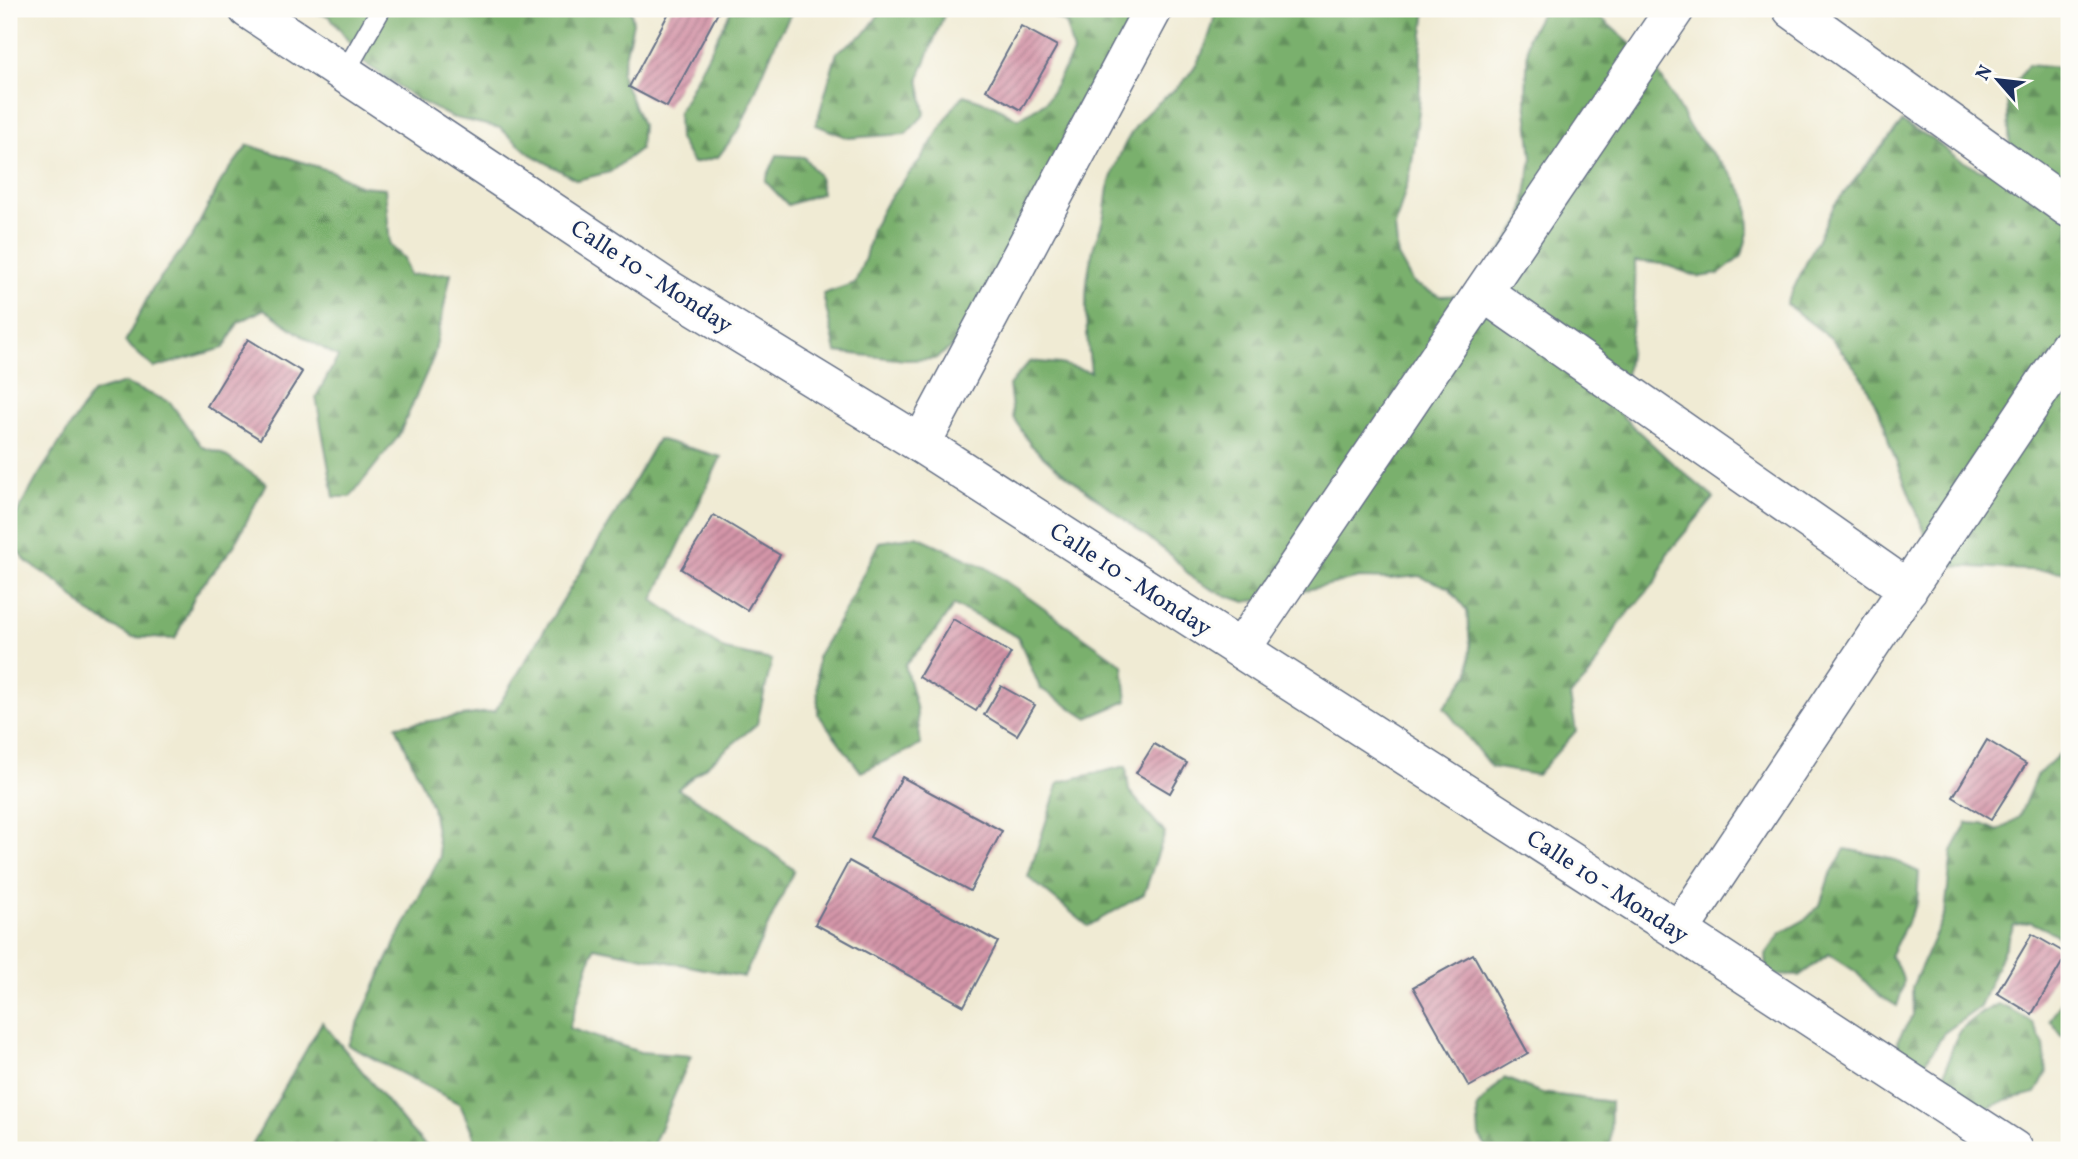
<svg xmlns="http://www.w3.org/2000/svg" width="2078" height="1159" font-family="Vollkorn,serif">
  <style>
    .forest { fill: url(#forest-firs); stroke: #4a7066; stroke-width: 2 }
    .building { fill: url(#building-hatch) }
    .lines { fill: none; stroke-linecap: round; stroke-linejoin: round }
    .service-casing { stroke: #667187; stroke-width: 22 }
    .minor-casing { stroke: #667187; stroke-width: 41 }
    .tertiary-casing { stroke: #667187; stroke-width: 41 }
    .service { stroke: #fff; stroke-width: 19 }
    .minor { stroke: #fff; stroke-width: 38 }
    .tertiary { stroke: #fff; stroke-width: 38 }
    .labels { text-anchor: middle; stroke-width: 6; stroke-linejoin: round; paint-order: stroke }
    .street-label { font-size: 24px; fill: #1b2f5e; stroke: #fdfcf7 }
  </style>
  <defs>
    <pattern id="forest-firs" width="22" height="20" patternUnits="userSpaceOnUse" patternTransform="scale(1.75)"><rect width="22" height="20" fill="#7ab06d"/><path d="M5 1l3.5 6h-7zM16 11l3.5 6h-7z" fill="#63905d"/></pattern>
    <pattern id="building-hatch" width="6" height="6" patternUnits="userSpaceOnUse" patternTransform="scale(1.75)"><rect width="6" height="6" fill="#d495a8"/><path d="M-1 1l2-2M0 6l6-6M5 7l2-2" fill="none" stroke="#ab7a8c"/></pattern>
  </defs>
  <rect width="100%" height="100%" fill="#fdfcf7"/>
  <filter id="ink" filterUnits="userSpaceOnUse"><feTurbulence type="fractalNoise" baseFrequency=".0143" numOctaves="2"/><feDisplacementMap in="SourceGraphic" scale="14" xChannelSelector="R" yChannelSelector="G"/><feConvolveMatrix kernelMatrix="1 2 1 2 8 2 1 2 1" color-interpolation-filters="sRGB"/></filter>
  <filter id="wash" filterUnits="userSpaceOnUse"><feTurbulence type="fractalNoise" baseFrequency=".00686" numOctaves="4" result="noise"/><feDisplacementMap in="SourceGraphic" scale="28" xChannelSelector="R" yChannelSelector="G"/><feGaussianBlur stdDeviation="1.57" result="paint"/><feColorMatrix in="noise" values="0 0 0 0 0 0 0 0 0 0 0 0 0 0 0 0 0 1.4 0 .05"/><feComposite in="paint" operator="in"/></filter>
  <g filter="url(#wash)">
    <rect width="100%" height="100%" fill="#f0ebd4"/>
    <!-- forest -->
    <path class="forest" d="M301,9H631L633,23L621,74L642,125L640,149L610,172L577,180L530,154L500,128L451,117L418,100L366,64L329,16Z
      M732,9H794L778,37L740,128L718,157L693,163L679,139L678,113Z
      M883,9L946,10L919,78L925,114L906,134L848,138L816,125L837,52L866,32Z
      M1039,9H1141L959,342L935,359L905,360L836,352L823,294L855,283L865,258L872,229L886,203L923,156L953,108L964,95L993,105L1018,119L1046,102L1073,53L1066,23Z
      M1216,9H1426L1421,51L1419,111L1411,170L1395,227L1398,256L1413,283L1439,296L1471,295L1522,219L1532,158L1526,99L1528,37L1543,9H1591L1643,55L1661,77L1691,130L1731,174L1747,198L1749,229L1742,256L1719,274L1699,277L1663,264L1635,261C1637,313 1627,363 1621,415L1670,461L1714,498L1667,554L1657,581L1619,623L1590,675L1570,696L1576,731L1537,775L1491,767L1444,707L1469,674L1470,645L1467,611L1448,587L1419,576L1390,579L1360,578L1274,597L1245,602L1219,593L1193,579L1172,556L1052,464L1030,444L1013,417L1009,385L1030,361L1060,364L1091,372C1086,332 1082,289 1093,250C1095,239 1101,230 1103,219C1106,209 1106,198 1108,188C1114,168 1122,146 1134,129C1145,111 1164,99 1180,85C1200,65 1211,36 1216,9Z
      M2028,65L2069,69V572L1952,566L1927,538L1889,443L1884,423L1863,378L1832,339L1786,304L1835,204L1902,122L1934,140L1952,155L1979,170L2011,171L2007,94Z
      M248,145L331,171L360,186L385,188L390,245L404,258L409,275L451,273L434,356L398,437L350,497H334L316,397L338,357L302,336L264,309L238,323L224,348L154,368L125,342L152,289L193,235L221,181Z
      M777,155L804,157L819,176L822,193L788,205L765,181Z
      M124,383L170,402L202,447L221,453L266,483L234,546L196,593L175,639L131,637L88,612L59,583L27,562L9,540V528L38,476L92,393Z
      M658,439L721,457L653,600L725,650L772,660L757,724L678,789L732,822L794,870L744,977L594,947L569,1028L640,1052L691,1056L651,1150H480L460,1104L348,1045L396,941L440,857L432,807L396,726L495,711L613,518Z
      M917,536L987,568L1123,665L1127,701L1087,718L1040,688L1018,637L954,605L934,633L905,665L916,707L921,745L861,772L818,714L817,657L848,605L879,542Z
      M2069,745V809L2061,817L2069,820V947L2054,933L2031,922L2014,925L1980,1007L1944,1033L1921,1070L1900,1058L1897,1041L1913,1015L1912,987L1945,913L1952,851L1967,823L1983,824L1998,831L2019,817L2036,776Z
      M1126,766L1129,791L1165,833L1144,894L1088,926L1028,877L1059,782Z
      M1845,849L1887,857L1919,872L1917,903L1890,956C1907,976 1905,983 1897,1006L1877,994L1856,972L1829,954L1799,976L1767,975L1766,954L1781,933L1806,919L1820,905L1829,877Z
      M2069,968V1039L2062,1036L2050,1020L2063,999Z
      M1998,1004L2020,1014L2033,1024L2044,1045L2047,1073L2036,1093L2006,1100L1986,1110L1962,1097L1944,1077C1955,1034 1957,1025 1998,1004Z
      M322,1022L406,1125L430,1150H249Z
      M1504,1078L1542,1093L1611,1102L1610,1150H1488L1479,1136L1477,1107Z"/>
    <g id="blocks">
      <!-- building -->
      <path class="building" d="M671,9H720L667,107L629,87Z
        M1021,26L1057,46L1021,110L986,90Z
        M248,339L302,372L260,439L207,406Z
        M714,515L780,555L747,610L681,569Z
        M953,619L1011,653L976,711L919,677Z
        M1001,686L1035,705L1017,735L984,715Z
        M1987,740L2026,764L1991,820L1953,797Z
        M1154,744L1187,763L1170,793L1136,773Z
        M902,777L1002,831L970,891L870,837Z
        M849,861L998,942L964,1006L815,924Z
        M2032,934L2067,954L2032,1014L1997,993Z
        M1473,954L1528,1053L1469,1087L1413,987Z"/>
    </g>
  </g>
  <g filter="url(#ink)">
    <use href="#blocks" fill-opacity="0" stroke="#667187" stroke-width="2"/>
    <g class="lines">
      <defs>
        <path id="service" d="M345,72L381,9"/>
        <path id="minor" d="M1792,9L2069,208
          M1483,292L1908,589
          M921,444L1153,9
          M1241,649L1675,9
          M1679,931L2069,347"/>
        <path id="tertiary" d="M248,9L671,291L921,444L1679,931L2014,1150"/>
      </defs>
      <!-- service casing -->
      <use href="#service" class="service-casing"/>
      <!-- minor casing -->
      <use href="#minor" class="minor-casing"/>
      <!-- tertiary casing -->
      <use href="#tertiary" class="tertiary-casing"/>
      <!-- service -->
      <use href="#service" class="service"/>
      <!-- minor -->
      <use href="#minor" class="minor"/>
      <!-- tertiary -->
      <use href="#tertiary" class="tertiary"/>
    </g>
  </g>
  <g class="labels">
    <!-- street labels -->
    <g class="street-label">
      <text transform="translate(652 276) rotate(33)" y="8">Calle 10 - Monday</text>
      <text transform="translate(1131 579) rotate(33)" y="8">Calle 10 - Monday</text>
      <text transform="translate(1608 886) rotate(33)" y="8">Calle 10 - Monday</text>
    </g>
  </g>
  <!-- margin -->
  <rect width="2078" height="1159" fill="none" stroke="#fdfcf7" stroke-width="35"/>
  <!-- north arrow -->
  <g transform="translate(1998 80) rotate(298)" stroke="#fdfcf7" stroke-width="5" paint-order="stroke">
  <path d="M0-5L12 26L0 18L-12 26Z" fill="#1b2f5e"/>
  <text y="-10" font-size="19" font-weight="bold" text-anchor="middle" fill="#1b2f5e">N</text>
  </g>
</svg>
